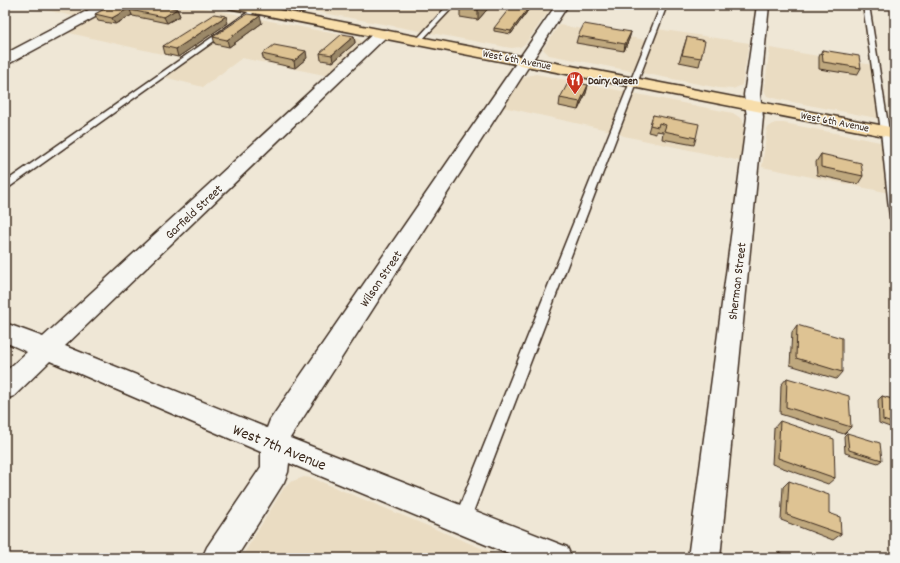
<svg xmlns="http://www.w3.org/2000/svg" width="900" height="563" font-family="Dekko,sans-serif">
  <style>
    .built { fill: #eadcc2 }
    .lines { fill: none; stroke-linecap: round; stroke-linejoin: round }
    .lane-casing { stroke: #3b2a1e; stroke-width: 3 }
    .street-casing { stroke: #3b2a1e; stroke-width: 3 }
    .primary-casing { stroke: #3b2a1e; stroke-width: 3 }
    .lane { fill: #f6f6f2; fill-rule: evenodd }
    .street { fill: #f6f6f2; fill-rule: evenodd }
    .primary { fill: #f8deab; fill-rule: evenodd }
    .wall { fill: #bfa87e; stroke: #3b2a1e }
    .shaded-wall { fill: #9b8867; stroke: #3b2a1e }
    .building { fill: #dec393; stroke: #3b2a1e }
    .labels { text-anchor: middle; stroke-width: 3; stroke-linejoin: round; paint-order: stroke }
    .far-street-label { font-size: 11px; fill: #3b2a1e; stroke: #f6f6f2 }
    .far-poi-label { font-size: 11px; font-weight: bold; fill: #3b2a1e; stroke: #f6f6f2; text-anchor: start }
    .street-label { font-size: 13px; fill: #3b2a1e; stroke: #f6f6f2 }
    .near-street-label { font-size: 16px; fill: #3b2a1e; stroke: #f6f6f2 }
  </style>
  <rect width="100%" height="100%" fill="#efe7d6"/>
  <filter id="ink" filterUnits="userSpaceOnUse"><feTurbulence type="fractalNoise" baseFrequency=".025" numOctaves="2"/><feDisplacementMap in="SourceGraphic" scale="8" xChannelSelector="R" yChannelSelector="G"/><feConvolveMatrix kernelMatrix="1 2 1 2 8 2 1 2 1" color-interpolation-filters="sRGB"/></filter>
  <g filter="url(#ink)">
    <!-- built -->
    <path class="built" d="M22,5H100L78,17Z
      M116,5H189L356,38L360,40L362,44L329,76L242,58L203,87L164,77L188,60L65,32Z
      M281,5H553L526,43L520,47L511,48Z
      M559,25L646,40L651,28L749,43L742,85L733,89L719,88L549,55L543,49Z
      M770,48L879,66L887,120L777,99L767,96L764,90Z
      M536,74L733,113L742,119L744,124L741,161L624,136L612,131L503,107L522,79L527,76Z
      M775,123H784L895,145V194L762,167L767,128Z
      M304,477L312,478L505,558H241L284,488L290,482Z"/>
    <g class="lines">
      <defs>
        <path id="lane" d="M448,5H455L421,41H417V39Z
          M661,5H667L470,520L467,525L462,528L457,525L454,520Z
          M863,5H869L889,131L895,178V221L890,218L881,131Z
          M254,8L259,9L8,188L5,189V182Z"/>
        <path id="street" d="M98,5H114L112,8L10,63L5,64V54Z
          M556,5H568L290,438L567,547L572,558H518L289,463L288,472L284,482L236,558H202L207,547L261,467V452L50,361L14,396L5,399V372L27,352L5,342V323L43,337L377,30H387L389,33L387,36L65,346L267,428L270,420Z
          M757,5H769L760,95L763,117L720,558H688L747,117L744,95Z"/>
        <path id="primary" d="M227,5H253L895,128V138L233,9L229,8Z"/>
      </defs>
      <!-- lane casing -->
      <use href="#lane" class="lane-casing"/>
      <!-- street casing -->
      <use href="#street" class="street-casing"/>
      <!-- primary casing -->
      <use href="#primary" class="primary-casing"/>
      <!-- lane -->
      <use href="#lane" class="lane"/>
      <!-- street -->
      <use href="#street" class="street"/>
      <!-- primary -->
      <use href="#primary" class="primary"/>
    </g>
    <!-- wall -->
    <path class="wall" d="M112,5L177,9L180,16L167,23L133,16L132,15L115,24L98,21L95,14Z
      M462,5H491L478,20L460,17V7Z
      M530,6L529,9L511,34L494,31V28Z
      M228,23L178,57L165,54L163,46Z
      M262,23L229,47L215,44L213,37Z
      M631,32L629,39L624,51L576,43L578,36Z
      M354,36L355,43L333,62L321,60L320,53Z
      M687,37L701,58L699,66L679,62Z
      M822,50L861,68L857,75L819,69V57Z
      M262,54L307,58L295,68L264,61Z
      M588,85L586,93L578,110L559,106L560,98Z
      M653,115L696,138L694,145L662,139L663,132L656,131V134L648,132Z
      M821,154L863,176L858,184L817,175L816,162Z
      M797,325L842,372L836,379L790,365L792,332Z
      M787,378L851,427L844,434L780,414L781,385Z
      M882,396L895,400V429L879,423L878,400Z
      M780,421L835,478L828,484L772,464L774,428Z
      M847,433L882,460L878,463L845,453L844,436Z
      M789,481L829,513L841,534L833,540L781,520L783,487Z
      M779,553L792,558H773Z"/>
    <!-- shaded-wall -->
    <path class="shaded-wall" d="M135,5H144L130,10L132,15L115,24L112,18Z
      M483,5H491L478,20V10Z
      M530,6L529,9L511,34V31Z
      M177,9L180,16L167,23L164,17Z
      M226,16L228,23L178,57L176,49Z
      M260,16L262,23L229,47L227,40Z
      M631,32L629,39L624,51L625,44Z
      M354,36L355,43L333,62L332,55Z
      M306,51L307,58L295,68L294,61Z
      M588,85L586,93L578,110L580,102Z"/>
    <!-- building -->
    <path class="building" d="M112,5H135L112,18L95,14Z
      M138,5H157L177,9L164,17L130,10Z
      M462,5H483L478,10L460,7Z
      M512,5H525L530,6L511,31L494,28Z
      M214,14L226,16L176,49L163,46Z
      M247,14L260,16L227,40L213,37Z
      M584,24L631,32L625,44L578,36Z
      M342,34L354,36L332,55L320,53Z
      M687,37L705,41L701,58L682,55Z
      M274,45L306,51L294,61L262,54Z
      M822,50L859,56L861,68L823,62Z
      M569,81L588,85L580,102L560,98Z
      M653,115L699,124L696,138L664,131L666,125L659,123L658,127L650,125Z
      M821,154L861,163L863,176L821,167Z
      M797,325L842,338V372L796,358Z
      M787,378L849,396L851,427L786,407Z
      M882,396L895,400V424L883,420Z
      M780,421L834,439L835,478L778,458Z
      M847,433L880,443L882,460L849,450Z
      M789,481L829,495V513L840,517L841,534L787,515Z
      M779,553L792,558H779Z"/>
  </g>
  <!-- icons -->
  <defs>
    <symbol id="restaurant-pin" viewBox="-11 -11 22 30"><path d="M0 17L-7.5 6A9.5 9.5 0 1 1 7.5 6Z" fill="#c8321e" stroke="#f6f6f2"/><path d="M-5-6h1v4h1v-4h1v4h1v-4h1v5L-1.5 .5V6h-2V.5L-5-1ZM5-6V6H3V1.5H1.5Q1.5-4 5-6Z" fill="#fff"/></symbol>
  </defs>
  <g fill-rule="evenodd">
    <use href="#restaurant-pin" x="565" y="70" width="20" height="27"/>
  </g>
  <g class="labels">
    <!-- far-street labels -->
    <g class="far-street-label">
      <text transform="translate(517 59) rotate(11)" y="4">West 6th Avenue</text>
      <text transform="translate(835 121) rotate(11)" y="4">West 6th Avenue</text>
    </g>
    <!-- far-poi labels -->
    <g class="far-poi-label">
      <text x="588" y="84">Dairy Queen</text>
    </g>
    <!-- street labels -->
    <g class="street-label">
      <text transform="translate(193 211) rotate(-43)" y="5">Garfield Street</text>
      <text transform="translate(380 278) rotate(-56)" y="5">Wilson Street</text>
      <text transform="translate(736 281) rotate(-83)" y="5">Sherman Street</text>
    </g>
    <!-- near-street labels -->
    <g class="near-street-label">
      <text transform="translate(280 446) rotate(22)" y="6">West 7th Avenue</text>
    </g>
  </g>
  <!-- margin -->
  <rect width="900" height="563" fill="none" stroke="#f6f6f2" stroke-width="20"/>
  <rect x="10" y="10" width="880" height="543" fill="none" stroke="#3b2a1e" stroke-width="1.5" filter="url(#ink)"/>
</svg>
